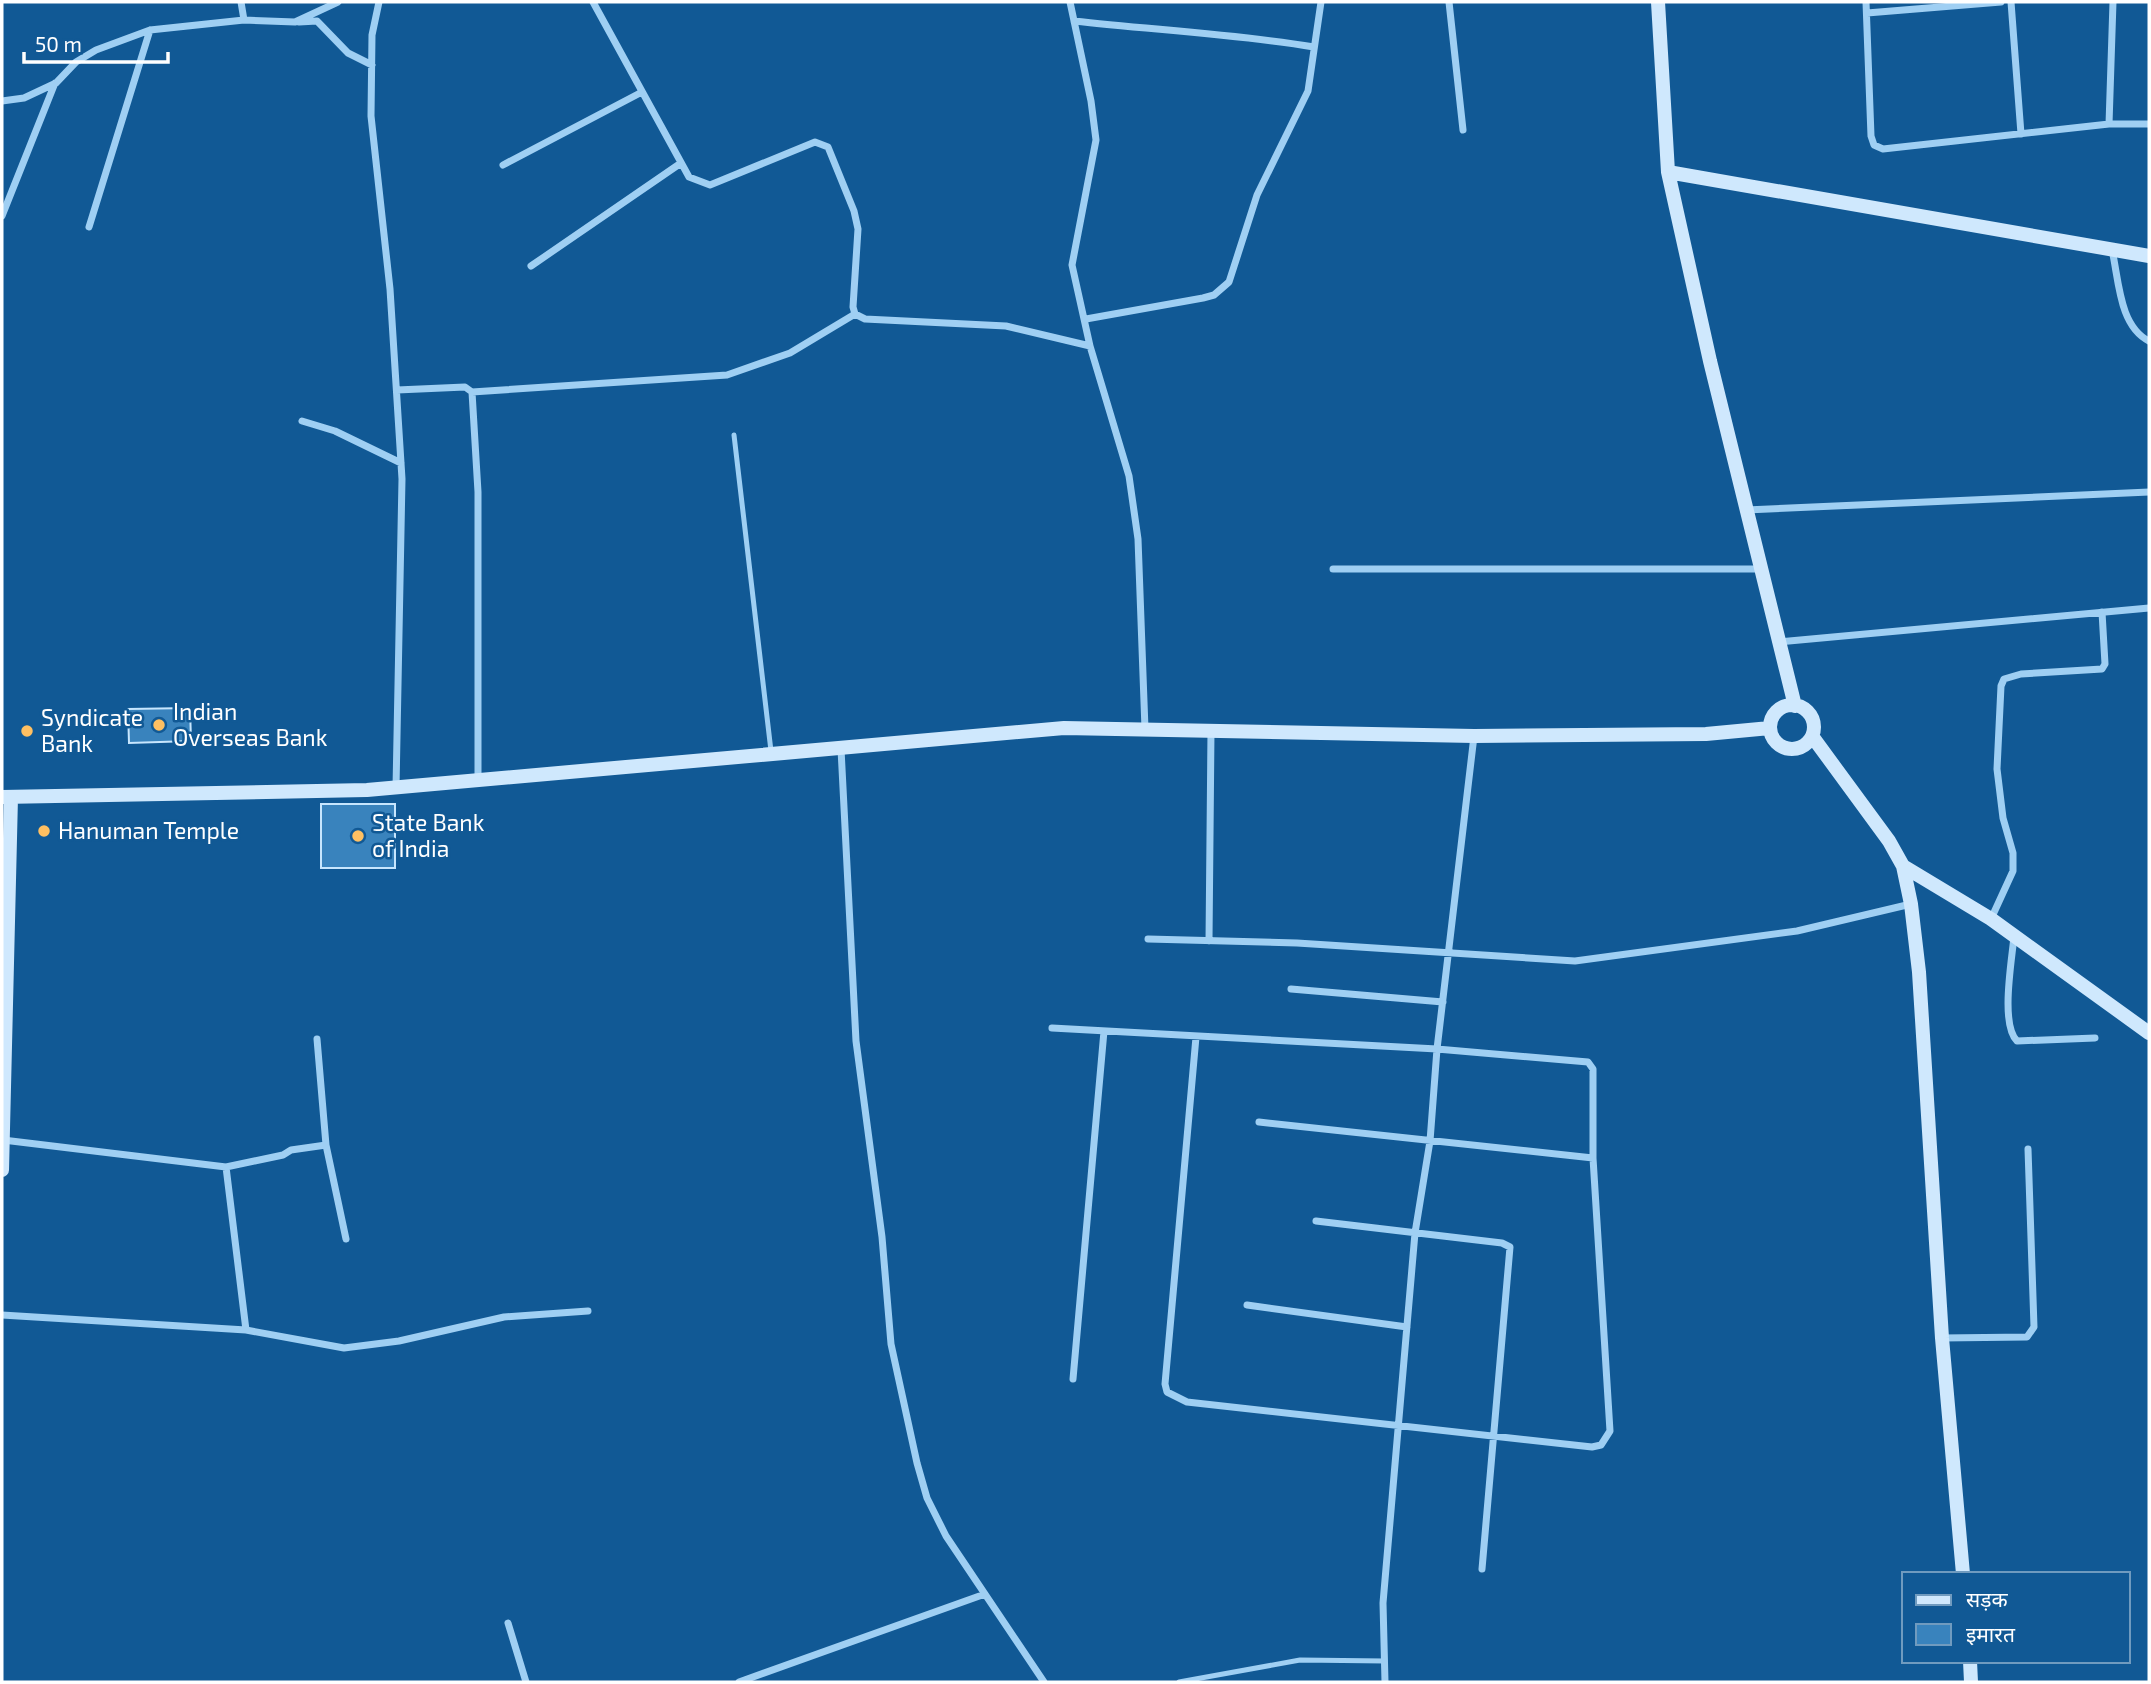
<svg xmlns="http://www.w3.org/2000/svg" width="2151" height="1684" font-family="'Exo 2','Noto Sans Devanagari',sans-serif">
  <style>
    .building { fill: #3983bd; stroke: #c7e6fe; stroke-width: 2 }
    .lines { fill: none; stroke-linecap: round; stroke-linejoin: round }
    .lane { stroke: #9fcff3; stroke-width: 5 }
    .street { stroke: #9fcff3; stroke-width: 7 }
    .secondary { stroke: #cfe8fd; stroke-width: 14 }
    .poi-dot { fill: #ffc062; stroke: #115995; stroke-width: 2.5 }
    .labels { text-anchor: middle; stroke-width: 5; stroke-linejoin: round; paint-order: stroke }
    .poi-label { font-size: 23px; fill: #fff; stroke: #115995; text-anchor: start }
  </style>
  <rect width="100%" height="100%" fill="#115995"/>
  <!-- building -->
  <path class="building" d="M190,708L191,741L129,743L128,709Z
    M321,804H395V868H321Z"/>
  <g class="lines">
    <!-- lane -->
    <path class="lane" d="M734,435L771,751
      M1179,1682L1300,1660L1385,1661"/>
    <!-- street -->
    <path class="street" d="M241,2L244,20
      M379,2L372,35L371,116L390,289L402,479L396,788
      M593,2L689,177L710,185L815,142L828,147L854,211L858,229L853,307L855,314L865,319L1006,326L1090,346L1129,476L1138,539L1145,729
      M1070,2L1091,101L1096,140L1072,265L1090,346
      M1449,2L1463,130
      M1866,2L1871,136L1874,145L1883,149L2109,124H2149
      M2011,2L2021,134
      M1867,13L2001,2
      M1074,21C1154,30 1235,34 1314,47
      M299,22L317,21L348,53L372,65
      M2,101L24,98L56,83L76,62L96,50L150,30L244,20L295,22L338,2
      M2109,124L2113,2
      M503,165L642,92
      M2,216L55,83
      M89,227L150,30
      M2112,250C2119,280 2119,326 2149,341
      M531,266L681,163
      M1086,319L1203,298L1214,295L1229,282L1257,195L1308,91L1321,2
      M397,390L465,387L472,392L478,492V780
      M472,392L727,375L790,353L855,314
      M302,421L335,431L401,463
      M1746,510L2149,492
      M1333,569H1759
      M1778,642L2149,608
      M841,749L856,1041L882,1237L891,1344L917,1463L927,1498L946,1536L1044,1682
      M1991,919L2013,871V853L2003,818L1997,769L2001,686L2004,679L2021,674L2102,669L2105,664L2102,612
      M2014,936C2012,960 2000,1024 2017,1041L2095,1038
      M1148,939L1297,943L1575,961L1797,931L1911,904
      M1209,941L1211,731
      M1291,989L1443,1002
      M1052,1028L1437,1049L1588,1062L1593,1069V1158L1610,1431L1601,1445L1592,1447L1187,1402L1167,1392L1165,1384L1196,1037
      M317,1039L326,1145L346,1239
      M1259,1122L1593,1158
      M3,1140L226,1167L283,1155L291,1150L326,1145
      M226,1167L246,1330
      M1316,1221L1502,1243L1510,1247L1482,1569
      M1247,1305L1407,1327
      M2,1315L246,1330L344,1348L399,1341L504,1317L588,1311
      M1942,1338L2027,1337L2034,1327L2028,1149
      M1073,1379L1104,1031
      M508,1623L526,1682
      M739,1682L985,1594
      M1385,1682L1383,1603L1415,1233L1430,1141L1437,1049L1474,736"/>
    <!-- secondary -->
    <path class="secondary" d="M1658,2L1668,172L1710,361L1795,706
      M1668,172L2149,256
      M1770 727a22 22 0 1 1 44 0a22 22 0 1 1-44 0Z
      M1812,736L1889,841L1903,866L1911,904L1919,972L1942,1338L1963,1574
      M2,797L367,790L1064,728L1474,736L1706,734L1770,728
      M1903,866L1991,919L2149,1033
      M2,1170L11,797
      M1970,1661L1971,1682"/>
  </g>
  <!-- markers -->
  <g class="poi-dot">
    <circle cx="159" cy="725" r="7"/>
    <circle cx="27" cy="731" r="7"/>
    <circle cx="44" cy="831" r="7"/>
    <circle cx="358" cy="836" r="7"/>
  </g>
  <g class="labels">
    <!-- poi labels -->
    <g class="poi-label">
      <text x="173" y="720">Indian<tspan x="173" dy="26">Overseas Bank</tspan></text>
      <text x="41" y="726">Syndicate<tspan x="41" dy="26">Bank</tspan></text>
      <text x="372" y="831">State Bank<tspan x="372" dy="26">of India</tspan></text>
      <text x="58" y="839">Hanuman Temple</text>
    </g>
  </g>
  <!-- border -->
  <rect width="2151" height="1684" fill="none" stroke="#ffffff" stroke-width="7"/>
  <!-- legend -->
  <rect x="1902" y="1572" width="228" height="91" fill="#115995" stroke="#709bbf" stroke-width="2"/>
  <rect x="1916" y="1595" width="35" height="10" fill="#cfe8fd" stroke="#709bbf" stroke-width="2"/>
  <text x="1966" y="1607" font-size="21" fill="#ffffff">सड़क</text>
  <rect x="1916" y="1624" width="35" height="21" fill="#3983bd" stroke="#709bbf" stroke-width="2"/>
  <text x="1966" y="1642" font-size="21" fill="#ffffff">इमारत</text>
  <!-- scale -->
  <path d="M24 52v10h144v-10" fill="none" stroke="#ffffff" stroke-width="3.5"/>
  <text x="35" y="52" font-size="21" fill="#ffffff" stroke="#115995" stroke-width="5" paint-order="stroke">50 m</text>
</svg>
